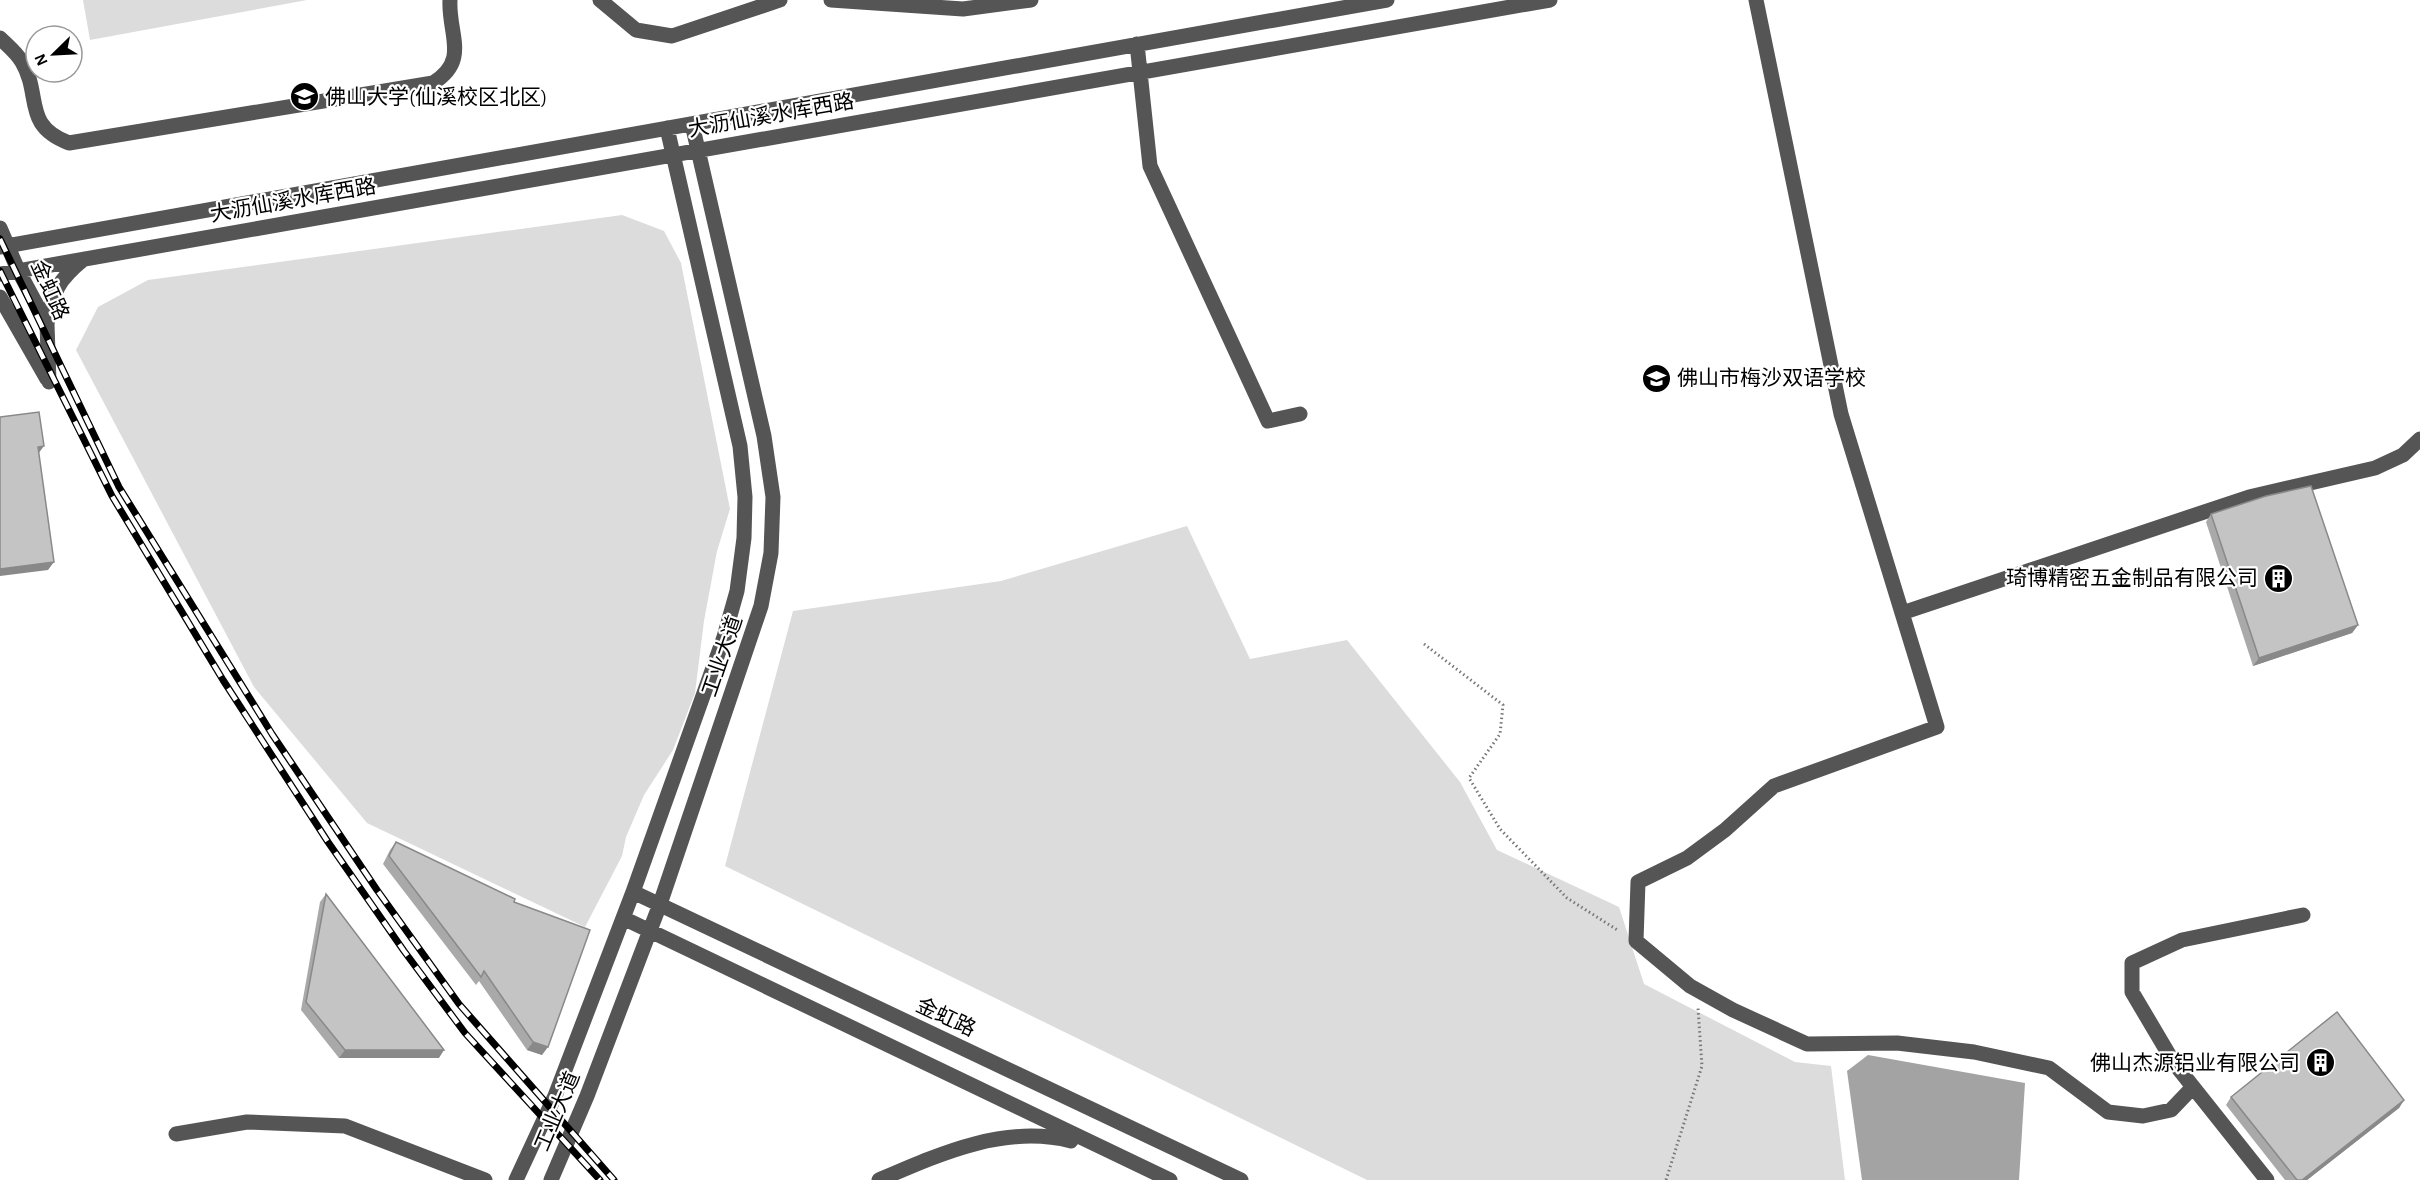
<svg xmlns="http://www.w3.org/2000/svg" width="2420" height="1180" font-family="'Alegreya Sans','Noto Sans SC',sans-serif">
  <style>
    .green { fill: #dcdcdc }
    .water { fill: #a3a3a3 }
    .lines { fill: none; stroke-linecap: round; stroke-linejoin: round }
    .path { stroke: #777; stroke-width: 3; stroke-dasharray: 1.5 3; stroke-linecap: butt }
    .minor { stroke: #555; stroke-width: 15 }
    .rail-casing { stroke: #000; stroke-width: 7 }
    .rail { stroke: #fff; stroke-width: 4.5; stroke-dasharray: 14; stroke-linecap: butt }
    .wall { fill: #a9a9a9 }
    .shaded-wall { fill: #898989 }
    .building { fill: #c4c4c4; stroke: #898989; stroke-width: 1.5 }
    .labels { text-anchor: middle; stroke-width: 4.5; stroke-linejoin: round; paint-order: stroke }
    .poi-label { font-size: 21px; fill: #000; stroke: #fff; text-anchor: start }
    .street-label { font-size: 21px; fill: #000; stroke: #fff }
  </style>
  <rect width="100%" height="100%" fill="#fff"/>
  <!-- green -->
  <path class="green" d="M83,0H307L90,40Z
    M622,215L664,231L681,263L730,509L717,551L704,621L695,693L673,750L644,795L626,837L622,856L585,927L367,823L254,687L76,350L98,307L148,280Z
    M1187,526L1250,659L1347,640L1460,782L1497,850L1619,907L1644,984L1795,1062L1831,1066L1845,1180H1367L725,866L793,611L1001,581Z"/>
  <!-- water -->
  <path class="water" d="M1868,1055L2025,1083L2019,1180H1862L1847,1071Z"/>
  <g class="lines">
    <!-- path -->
    <path class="path" d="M1424,644L1503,705L1500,734L1469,778L1500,829L1567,898L1619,931
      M1666,1180L1702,1066L1698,1008"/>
    <!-- minor -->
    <path class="minor" d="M600,0L636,30L672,36L780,0
      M831,0L963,9L1031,0
      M1756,0L1841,414L1937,727L1774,786L1725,830L1687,858L1638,882L1636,941L1690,986L1733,1010L1807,1044L1897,1043L1974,1052L2049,1068L2108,1112L2143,1116L2171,1110L2193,1087
      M0,38C7,45 17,53 22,62C42,96 22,125 69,143L433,83C470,60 448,34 450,0
      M1137,44L1150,166L1268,421L1300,414
      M0,228L18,270L47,324L49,382
      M0,247L1387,0
      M0,274L1550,0
      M0,297L47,379
      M47,324C53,291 58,280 84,259
      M1902,613L2249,497L2375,468L2403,455L2420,439
      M633,892L1241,1180
      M623,918L1170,1180
      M176,1134L247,1122L345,1126L485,1180
      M516,1180L555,1096L633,892L724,637L737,591L744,538L745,497L740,446L667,128
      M551,1180L587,1096L660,904L761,606L771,553L773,497L764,436L692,124
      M879,1180C939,1154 1005,1124 1071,1141
      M2267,1180L2174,1063L2132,992V963L2182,940L2303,915"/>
    <defs>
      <path id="rail" d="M0,239L119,487L272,734L377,890L459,1004L614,1180
        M0,271L112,496L223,680L328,842L404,951L465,1033L600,1180"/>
    </defs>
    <!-- rail casing -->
    <use href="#rail" class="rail-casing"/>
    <!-- rail -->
    <use href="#rail" class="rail"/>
  </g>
  <!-- wall -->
  <path class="wall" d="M2211,514L2358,625L2352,633L2253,666L2206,522Z
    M396,842L514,902L542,1055L527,1050L479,981L476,985L383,864L390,850Z
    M326,894L439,1058H339L301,1010L320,902Z
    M2231,1097L2404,1100L2399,1108L2307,1180H2285L2226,1105Z"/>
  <!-- shaded-wall -->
  <path class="shaded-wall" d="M44,446L38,454V447Z
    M54,562L48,570L0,576V569Z
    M2358,625L2352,633L2253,666L2259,658Z
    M533,1042L548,1047L542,1055L527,1050Z
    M345,1050H444L439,1058H339Z
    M2404,1100L2399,1108L2307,1180H2302Z"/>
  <!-- building -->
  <path class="building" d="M39,412L44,446L38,447L54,562L0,569V417Z
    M2311,486L2358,625L2259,658L2211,514L2266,496Z
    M396,842L515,899L514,902L590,930L548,1047L533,1042L484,971L481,977L389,856Z
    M326,894L444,1050H345L306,1002Z
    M2337,1012L2404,1100L2302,1180H2297L2231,1097Z"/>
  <!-- icons -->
  <defs>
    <symbol id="university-disc" viewBox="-11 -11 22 22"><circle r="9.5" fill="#000" stroke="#fff"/><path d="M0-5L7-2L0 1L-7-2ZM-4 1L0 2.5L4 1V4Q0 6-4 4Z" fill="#fff"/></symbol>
    <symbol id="school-disc" viewBox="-11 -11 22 22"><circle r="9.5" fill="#000" stroke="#fff"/><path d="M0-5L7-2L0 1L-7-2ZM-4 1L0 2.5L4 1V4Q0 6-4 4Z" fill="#fff"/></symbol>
    <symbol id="building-disc" viewBox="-11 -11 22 22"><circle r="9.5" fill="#000" stroke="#fff"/><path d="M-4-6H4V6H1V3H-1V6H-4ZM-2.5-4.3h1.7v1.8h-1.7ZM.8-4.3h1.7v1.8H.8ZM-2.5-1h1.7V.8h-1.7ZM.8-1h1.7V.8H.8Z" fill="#fff"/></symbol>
  </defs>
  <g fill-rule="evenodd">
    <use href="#university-disc" x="288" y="80" width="33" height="33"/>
    <use href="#school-disc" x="1640" y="362" width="33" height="33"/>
    <use href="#building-disc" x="2262" y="562" width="33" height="33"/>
    <use href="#building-disc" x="2304" y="1046" width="33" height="33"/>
  </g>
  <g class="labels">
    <!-- poi labels -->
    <g class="poi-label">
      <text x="325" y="104">佛山大学(仙溪校区北区)</text>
      <text x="1677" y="385">佛山市梅沙双语学校</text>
      <text x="2258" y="585" text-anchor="end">琦博精密五金制品有限公司</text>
      <text x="2300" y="1070" text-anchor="end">佛山杰源铝业有限公司</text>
    </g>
    <!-- street labels -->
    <g class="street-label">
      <text transform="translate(771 115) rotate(-10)" y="7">大沥仙溪水库西路</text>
      <text transform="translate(293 200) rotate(-10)" y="7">大沥仙溪水库西路</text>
      <text transform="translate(50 290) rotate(66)" y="7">金虹路</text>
      <text transform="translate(722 656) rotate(-71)" y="7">工业大道</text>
      <text transform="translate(946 1017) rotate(25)" y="7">金虹路</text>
      <text transform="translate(557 1111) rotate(-67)" y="7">工业大道</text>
    </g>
  </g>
  <!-- north arrow -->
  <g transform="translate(54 54) rotate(246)"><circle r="28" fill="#ffffff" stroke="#999999" stroke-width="1.5"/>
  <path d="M0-4.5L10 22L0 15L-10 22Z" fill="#000000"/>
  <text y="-9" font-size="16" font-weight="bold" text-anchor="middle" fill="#000000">N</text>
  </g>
</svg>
